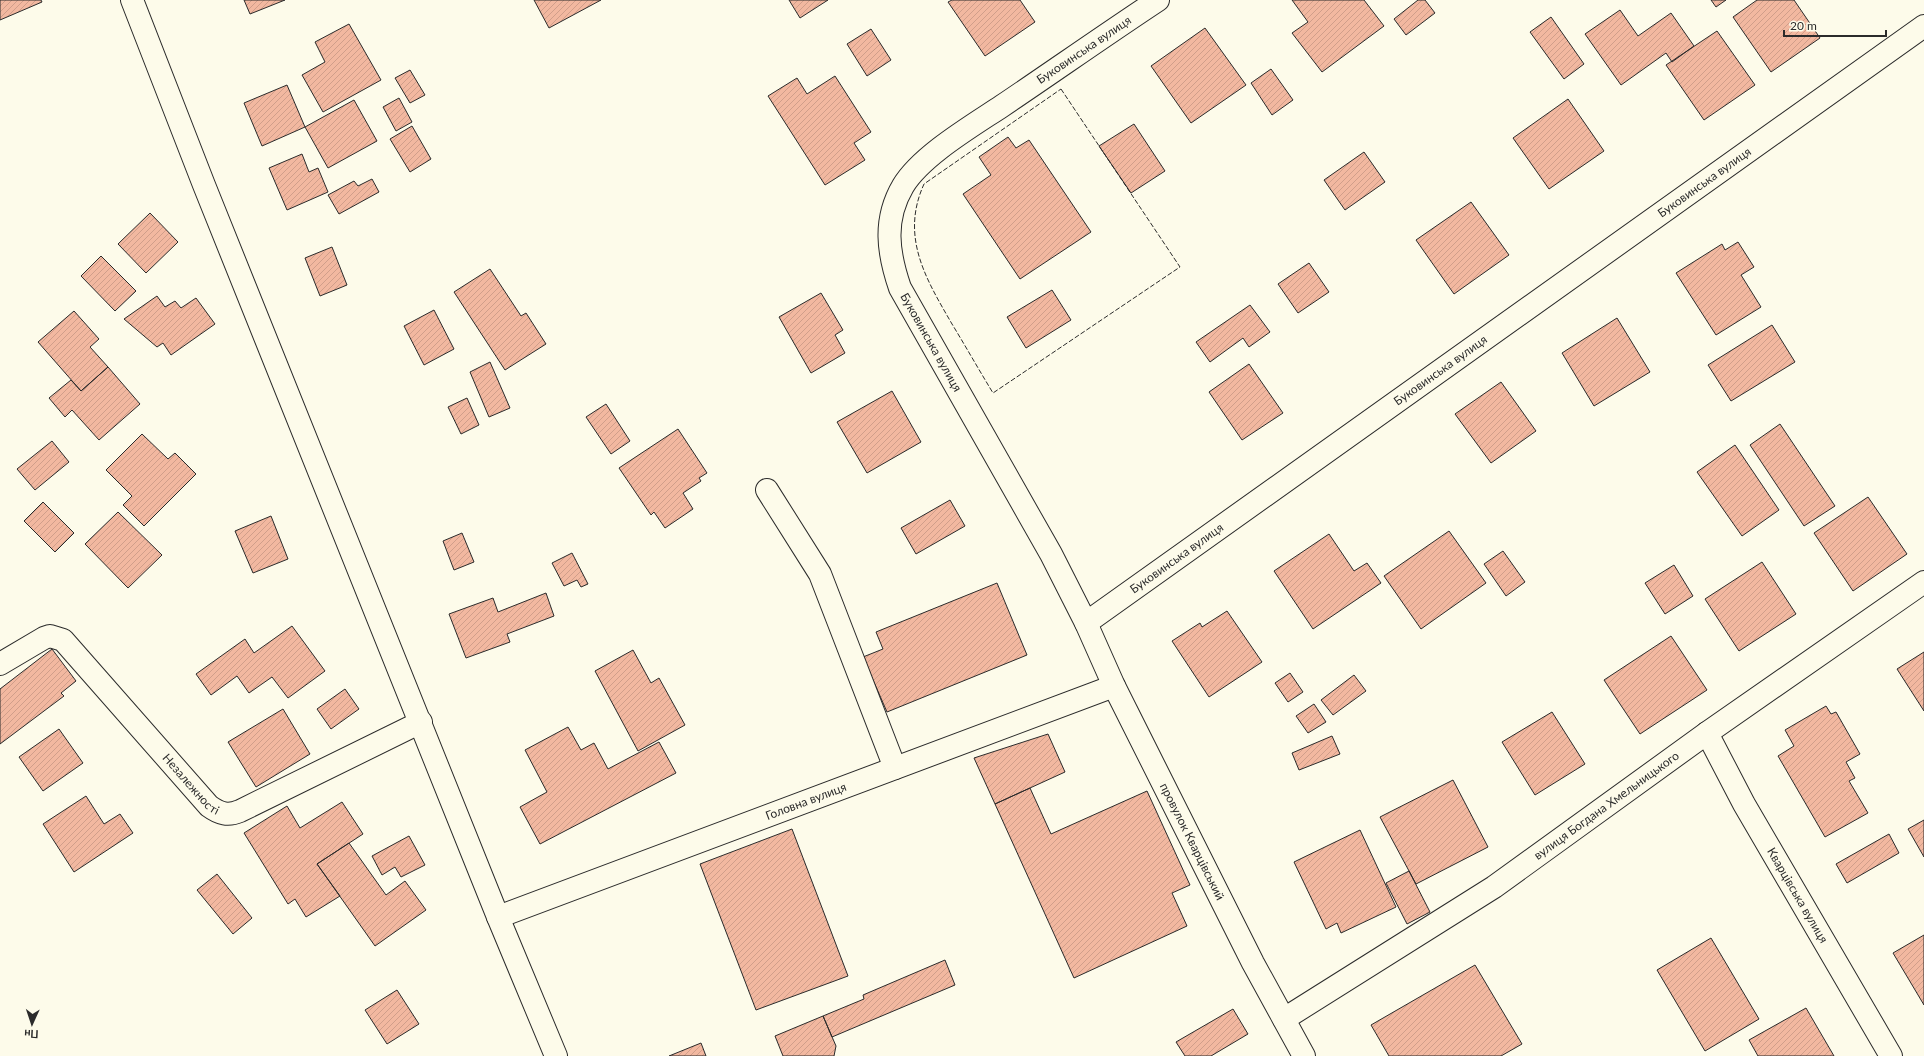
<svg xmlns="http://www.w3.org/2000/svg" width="1924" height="1056" font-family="Lato,sans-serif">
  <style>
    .building { fill: url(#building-hatch); stroke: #2b2b2b }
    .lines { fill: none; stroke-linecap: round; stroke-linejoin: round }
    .minor-casing { stroke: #2b2b2b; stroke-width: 24 }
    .major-casing { stroke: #2b2b2b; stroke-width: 24 }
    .minor { stroke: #fdfbea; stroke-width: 22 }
    .major { stroke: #fdfbea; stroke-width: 22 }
    .fence { stroke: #2b2b2b; stroke-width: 1; stroke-dasharray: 5 2; stroke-linecap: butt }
    .labels { text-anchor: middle; stroke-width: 3; stroke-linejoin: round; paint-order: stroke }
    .street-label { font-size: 12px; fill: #2b2b2b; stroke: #fdfbea }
  </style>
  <defs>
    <pattern id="building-hatch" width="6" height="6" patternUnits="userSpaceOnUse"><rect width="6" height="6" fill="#f2b8a0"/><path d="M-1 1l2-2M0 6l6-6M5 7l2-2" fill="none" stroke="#d09e8a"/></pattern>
  </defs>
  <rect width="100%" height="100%" fill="#fdfbea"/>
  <!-- building -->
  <path class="building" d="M0,0H41L42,2L0,20Z
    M244,0H285L250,14Z
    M534,0H601L549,28Z
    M789,0H828L800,18Z
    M952,0H1020L1035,22L985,56L948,2Z
    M1292,0H1364L1384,26L1322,72L1292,33L1308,22Z
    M1418,0H1425L1435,13L1406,35L1394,19Z
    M1711,0H1726L1716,7Z
    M1757,0H1794L1820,38L1771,72L1733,17Z
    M1620,10L1638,36L1671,13L1694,46L1672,62L1666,53L1621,85L1585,34Z
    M1551,17L1584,64L1564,79L1530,32Z
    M349,24L381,80L323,112L302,75L325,62L315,42Z
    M1205,28L1246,85L1191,123L1151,66Z
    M871,29L891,60L867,76L847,44Z
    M1717,31L1755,85L1704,120L1666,65Z
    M1271,69L1293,100L1272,115L1251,83Z
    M410,70L425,95L410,103L395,78Z
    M835,76L871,132L854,143L865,160L825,185L768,96L797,78L807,94Z
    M287,85L305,127L262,146L244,103Z
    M399,98L412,122L396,131L383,107Z
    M1568,99L1604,151L1549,189L1513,138Z
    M354,100L377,141L328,168L305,127Z
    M1134,124L1165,171L1131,193L1099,146Z
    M412,126L431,159L410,172L390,139Z
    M1008,137L1016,148L1029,140L1091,232L1020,279L963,194L991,175L979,157Z
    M1364,152L1385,182L1345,210L1324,180Z
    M302,154L309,172L318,168L328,192L287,210L269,168Z
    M372,179L379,192L339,214L328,195L354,181L358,186Z
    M1471,202L1509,255L1454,294L1416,240Z
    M150,213L178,242L146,273L118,244Z
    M1738,242L1754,267L1741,275L1761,307L1716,335L1676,273L1722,244L1725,250Z
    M332,247L347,285L320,296L305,258Z
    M101,256L136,291L115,311L81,276Z
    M1309,263L1329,292L1298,313L1278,284Z
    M490,269L521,316L526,313L546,344L505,370L454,292Z
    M1052,290L1071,320L1026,348L1007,317Z
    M821,293L843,330L835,335L845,353L811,373L779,317Z
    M157,296L165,307L175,301L181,308L196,298L215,324L171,355L163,343L157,347L124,319Z
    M1250,305L1270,332L1249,347L1243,338L1210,362L1196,342Z
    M434,310L454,349L424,365L404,326Z
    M74,311L99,339L90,347L108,367L81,391L38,342Z
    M1617,318L1650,372L1594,406L1562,353Z
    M1772,325L1795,362L1731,401L1708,365Z
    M490,362L510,408L489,417L470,372Z
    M1249,364L1283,413L1242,440L1209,392Z
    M108,367L140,404L99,440L72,410L65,417L49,398L71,380L81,391Z
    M1501,382L1536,431L1491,463L1455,414Z
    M892,391L921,442L867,473L837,422Z
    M467,398L479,425L461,434L448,407Z
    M606,404L630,441L611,454L586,417Z
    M1780,424L1835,506L1804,526L1750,445Z
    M678,429L707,473L699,478L701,481L683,493L693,509L665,528L654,512L651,515L619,468Z
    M142,434L168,459L175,453L196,474L144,526L123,505L132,496L106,470Z
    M52,441L69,462L35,490L17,469Z
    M1735,445L1779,510L1742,536L1697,472Z
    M1868,497L1907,554L1853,591L1814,533Z
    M950,500L965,526L916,554L901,528Z
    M43,502L74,533L55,552L24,521Z
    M118,512L162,555L128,588L85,544Z
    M271,516L288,559L253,573L235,531Z
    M1449,531L1486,583L1421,629L1384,576Z
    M462,533L474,562L454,570L443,541Z
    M1329,534L1354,571L1367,563L1381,583L1313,629L1274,571Z
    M1503,551L1525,582L1506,596L1484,564Z
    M572,553L588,584L581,587L577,580L564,586L552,563Z
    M1762,562L1796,614L1739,651L1705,599Z
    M1674,565L1693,596L1665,614L1645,583Z
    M997,583L1027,655L887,712L863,657L883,649L876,632Z
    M546,593L554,616L507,634L510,642L466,658L449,614L493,598L498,612Z
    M1227,611L1262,662L1209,697L1172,641L1200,623L1202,627Z
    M292,626L325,671L288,698L272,677L249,693L237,676L211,695L196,674L245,639L254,653Z
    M1671,636L1707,690L1640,734L1604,680Z
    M52,649L76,681L61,693L64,696L0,744V689Z
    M633,650L651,683L659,678L685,725L638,751L595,671Z
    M1924,652V711L1897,669Z
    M1290,673L1303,692L1288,702L1275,683Z
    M1354,675L1366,691L1333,715L1321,700Z
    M345,689L359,709L331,729L317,709Z
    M1314,704L1326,722L1308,733L1296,716Z
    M1826,706L1831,714L1836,712L1860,754L1846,762L1855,778L1849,781L1868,813L1825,837L1778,756L1794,746L1785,730Z
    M283,709L310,754L256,787L228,742Z
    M1552,712L1585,764L1535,795L1502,742Z
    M568,727L581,750L594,743L608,769L659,742L676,773L540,844L520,807L547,792L525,750Z
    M59,729L83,763L43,791L19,757Z
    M1048,734L1065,772L995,804L974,758Z
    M1332,736L1340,754L1299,770L1292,753Z
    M1453,780L1488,847L1416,884L1380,817Z
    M1030,788L1051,834L1147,791L1190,885L1172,893L1187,926L1074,978L995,804Z
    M86,796L104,824L120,814L133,833L74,872L43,824Z
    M342,802L363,834L317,864L340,896L306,917L295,899L288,904L244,833L287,806L300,828Z
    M1924,820V857L1908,829Z
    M792,829L848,976L756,1010L700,864Z
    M1360,830L1396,907L1341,933L1337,923L1326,929L1294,862Z
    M1889,834L1899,853L1847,883L1836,864Z
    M409,836L425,865L401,877L395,867L382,875L372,856Z
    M349,843L386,895L405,881L426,910L375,946L317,864Z
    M1409,871L1430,912L1407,924L1386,883Z
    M217,874L252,918L233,934L197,890Z
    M1924,935V1005L1893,953Z
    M1711,938L1759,1019L1705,1051L1657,970Z
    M945,960L955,985L832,1037L823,1016L864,999L863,995Z
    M1475,965L1522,1044L1501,1056H1389L1371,1025Z
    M397,990L419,1024L387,1044L365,1010Z
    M1806,1008L1834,1056H1758L1749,1040Z
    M1233,1009L1248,1034L1211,1056H1185L1176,1042Z
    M823,1016L836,1046L834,1056H783L775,1036Z
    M701,1043L706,1056H669Z"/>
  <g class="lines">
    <defs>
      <g id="minor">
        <path id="s1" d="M1158,0C1105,35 1054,71 1002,106C972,126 921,156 903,186C883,220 888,253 900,288L1051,554L1086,623L1924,26"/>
        <path d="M767,490L820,574L895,768"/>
        <path id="s2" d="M1086,623L1114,686L1253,963L1304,1056"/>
        <path id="s3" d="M0,664L44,638L50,636L63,640L209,806C220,814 228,816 240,811L421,722"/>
        <path id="s4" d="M1707,733L1744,804L1891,1056"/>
        <path id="s5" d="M498,917L1114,686"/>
        <path id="s6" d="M1284,1019L1494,887L1707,733L1924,582"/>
      </g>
      <path id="major" d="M132,0L204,185L498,917L556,1056"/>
    </defs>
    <!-- minor casing -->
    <use href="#minor" class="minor-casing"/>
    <!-- major casing -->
    <use href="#major" class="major-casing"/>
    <!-- minor -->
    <use href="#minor" class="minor"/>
    <!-- major -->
    <use href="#major" class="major"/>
    <!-- fence -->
    <path class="fence" d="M1061,89L1180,267L993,393C979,370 966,347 952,324C926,279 900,237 924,184Z"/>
  </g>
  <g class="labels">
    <!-- street labels -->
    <g class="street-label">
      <text transform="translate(1084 50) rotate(-34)" y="4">Буковинська вулиця</text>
      <text dy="4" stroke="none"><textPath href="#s1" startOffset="1565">Буковинська вулиця</textPath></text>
      <text dy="4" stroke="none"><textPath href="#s1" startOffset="485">Буковинська вулиця</textPath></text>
      <text dy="4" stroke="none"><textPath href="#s1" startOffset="1241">Буковинська вулиця</textPath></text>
      <text dy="4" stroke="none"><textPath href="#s1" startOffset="917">Буковинська вулиця</textPath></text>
      <text dy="4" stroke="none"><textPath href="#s3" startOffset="264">Незалежності</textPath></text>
      <text dy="4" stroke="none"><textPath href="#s5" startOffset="329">Головна вулиця</textPath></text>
      <text dy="4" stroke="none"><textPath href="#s6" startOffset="387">вулиця Богдана Хмельницького</textPath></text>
      <text dy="4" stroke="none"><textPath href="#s2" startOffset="243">провулок Кварцівський</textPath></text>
      <text dy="4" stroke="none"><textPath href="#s4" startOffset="186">Кварцівська вулиця</textPath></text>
    </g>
  </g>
  <!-- north arrow -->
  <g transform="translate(32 1024) rotate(183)" stroke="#fdfbea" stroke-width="3" paint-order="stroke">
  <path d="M0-3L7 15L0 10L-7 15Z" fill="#2b2b2b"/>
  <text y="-6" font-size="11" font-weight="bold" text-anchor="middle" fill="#2b2b2b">Пн</text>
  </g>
  <!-- scale -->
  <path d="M1784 30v6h102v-6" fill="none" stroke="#2b2b2b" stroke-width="2"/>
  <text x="1790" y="30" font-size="12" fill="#2b2b2b" stroke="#fdfbea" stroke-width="3" paint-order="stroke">20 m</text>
</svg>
